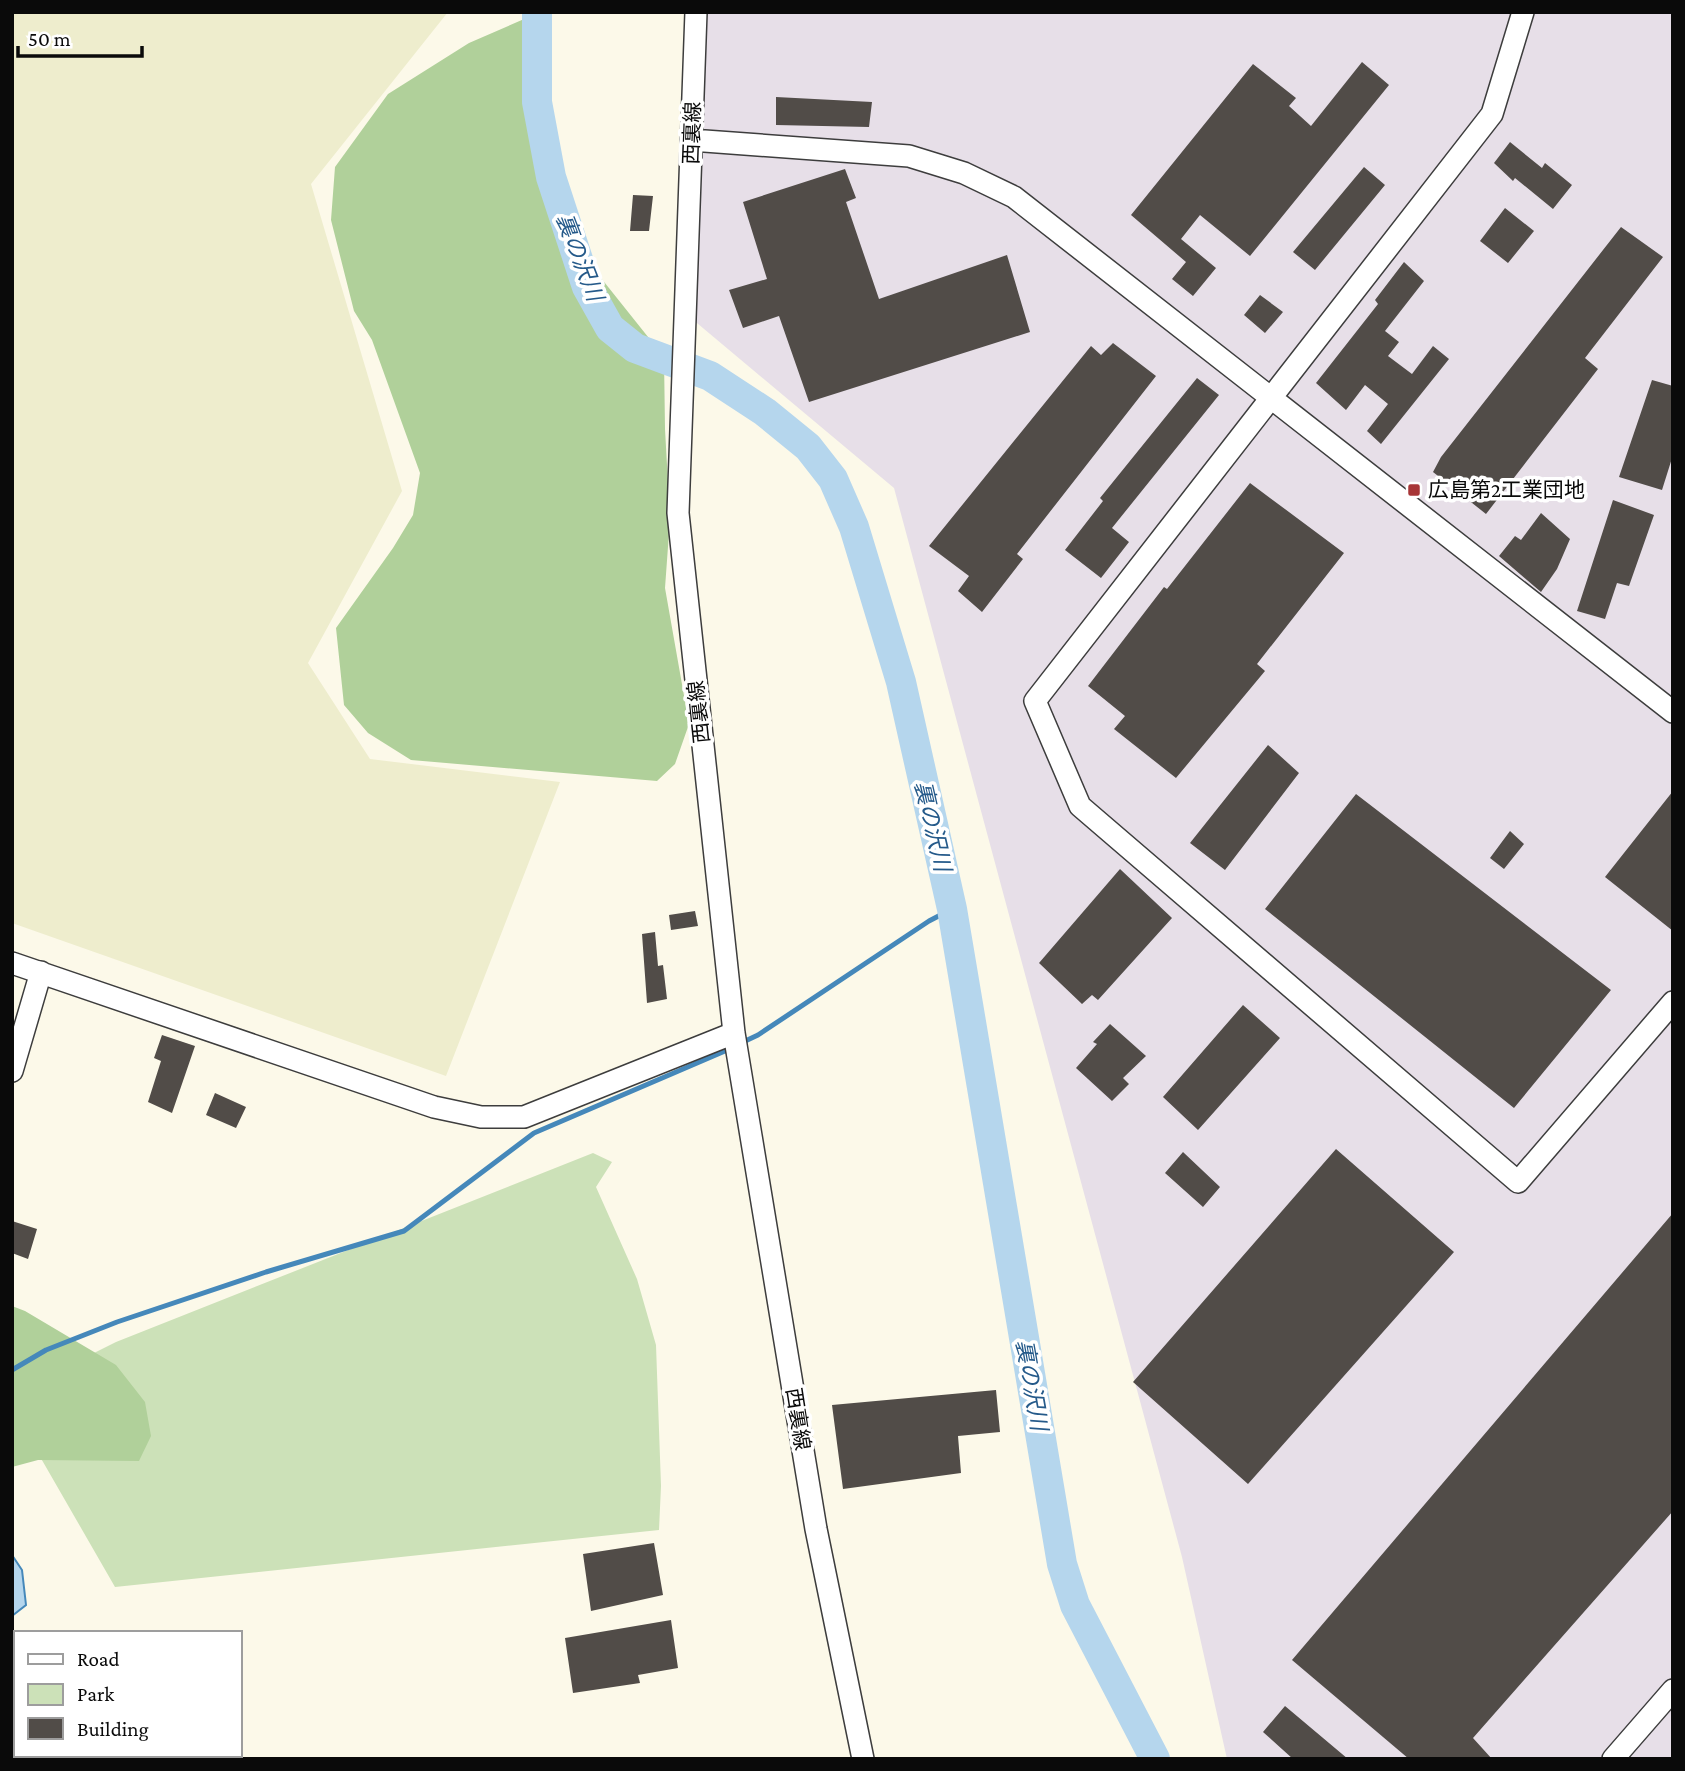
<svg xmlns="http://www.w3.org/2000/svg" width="1685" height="1771" font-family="'Crimson Pro','Noto Sans JP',serif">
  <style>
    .industrial { fill: #e7dfe8 }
    .farmland { fill: #eeedcd }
    .green { fill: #cce1b8 }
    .forest { fill: #b0d09a }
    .water { fill: #b5d6ed; stroke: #4588ba; stroke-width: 2 }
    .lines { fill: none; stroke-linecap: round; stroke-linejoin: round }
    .stream { stroke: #4588ba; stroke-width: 5 }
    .river { stroke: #b5d6ed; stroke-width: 30 }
    .building { fill: #514c48 }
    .minor-casing { stroke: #3d3d3d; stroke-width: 24 }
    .minor { stroke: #fff; stroke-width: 21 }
    .poi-dot { fill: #a73537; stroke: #fff; stroke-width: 2.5 }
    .labels { text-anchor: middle; stroke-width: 7; stroke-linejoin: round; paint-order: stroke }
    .street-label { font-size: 21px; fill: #0a0a0a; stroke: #fff }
    .poi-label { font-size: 21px; fill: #0a0a0a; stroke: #fff; text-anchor: start }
    .water-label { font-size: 23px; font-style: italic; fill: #255a8a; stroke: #fff }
  </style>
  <rect width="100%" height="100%" fill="#fcf9e9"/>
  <!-- industrial -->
  <path class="industrial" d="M697,12H1673V1759H1227L1182,1557L894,488L685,313Z"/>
  <!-- farmland -->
  <path class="farmland" d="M12,12H448L311,184L402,491L308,663L370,759L560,782L446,1076L12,923Z"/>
  <!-- green -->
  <path class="green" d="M593,1153L612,1162L596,1187L637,1279L656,1345L661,1486L659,1530L115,1587L12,1408V1394L116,1342Z"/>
  <!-- forest -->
  <path class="forest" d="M531,16L553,175L593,268L664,357L665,429L670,519L665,588L689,724L675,764L657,781L411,760L368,733L344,705L336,628L393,548L413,515L420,473L372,340L354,311L331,220L335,167L388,94L469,43Z
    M12,1306L25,1311L116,1365L145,1402L151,1436L139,1461L38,1460L12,1467Z"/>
  <!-- water -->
  <path class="water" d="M12,1555L22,1570L26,1605L12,1616Z"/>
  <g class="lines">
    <!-- stream -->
    <path class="stream" d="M741,1043L758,1035L929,921L952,909
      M12,1370L46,1350L117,1322L266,1272L404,1231L534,1133L732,1048"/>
    <!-- river -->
    <path class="river" d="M537,12V102L551,177L587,287L610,328L635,348L710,376L765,412L808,447L833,479L854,527L901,682L952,909L1062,1564L1075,1605L1155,1759"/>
  </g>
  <!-- building -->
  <path class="building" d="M1362,62L1389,85L1250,256L1200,215L1181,239L1216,268L1193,296L1172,279L1186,262L1131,215L1253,64L1296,98L1289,106L1311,126Z
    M776,97L872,102L869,127L776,125Z
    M1510,142L1542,168L1545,163L1572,185L1553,209L1515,178L1513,181L1494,163Z
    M1364,167L1385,185L1315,270L1293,252Z
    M845,169L856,198L846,202L879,299L1007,255L1030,332L809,402L779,316L743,328L729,290L767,279L743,202Z
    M633,195L653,196L649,231H630Z
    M1505,208L1534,231L1508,263L1480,241Z
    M1621,227L1663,257L1585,358L1598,369L1486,514L1433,472L1441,457Z
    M1404,262L1424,281L1385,331L1399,342L1388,356L1412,374L1433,346L1449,359L1381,444L1367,431L1388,404L1365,385L1346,410L1316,383L1378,304L1375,300Z
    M1260,295L1283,312L1265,333L1244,315Z
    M1113,343L1156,376L1017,554L1023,559L982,612L958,591L969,576L929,546L1091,346L1101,355Z
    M1197,378L1219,395L1112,528L1129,542L1101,578L1065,550L1103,501L1100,498Z
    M1652,380L1673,386V455L1662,490L1619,477Z
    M1250,483L1344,553L1257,664L1265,671L1176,778L1114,729L1125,716L1088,686L1164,587L1167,589Z
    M1613,500L1654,515L1629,586L1617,583L1605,619L1577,611Z
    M1541,513L1570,539L1557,569L1541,592L1499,556L1515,536L1521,540Z
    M1268,745L1299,773L1225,870L1190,843Z
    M1673,791V931L1605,877Z
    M1356,794L1611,990L1514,1108L1265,909Z
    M1510,831L1524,844L1504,869L1490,858Z
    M1120,869L1172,918L1098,1000L1092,995L1082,1004L1039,963Z
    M695,911L698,926L671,930L669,915Z
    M655,932L658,966L663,965L667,999L647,1003L642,934Z
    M1243,1005L1280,1038L1198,1130L1163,1097Z
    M1110,1024L1146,1056L1123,1078L1129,1084L1112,1101L1076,1068L1097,1044L1093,1042Z
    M162,1035L195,1046L172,1113L148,1102L161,1061L154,1058Z
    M215,1093L246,1107L236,1128L206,1115Z
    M1336,1149L1454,1252L1248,1484L1133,1382Z
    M1183,1152L1220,1187L1203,1207L1165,1173Z
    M1673,1213V1511L1473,1738L1492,1759H1409L1292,1660Z
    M12,1221L37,1229L28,1259L12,1253Z
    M996,1390L1000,1432L958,1436L961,1473L843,1489L832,1405Z
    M654,1543L663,1595L591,1611L583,1554Z
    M671,1620L678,1668L638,1675L640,1683L573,1693L565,1638Z
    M1285,1706L1348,1759H1293L1263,1732Z"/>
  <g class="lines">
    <defs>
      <path id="minor" d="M696,12L678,513L734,1033L816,1529L863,1759
        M1523,12L1492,114L1035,701L1080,806L1518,1182L1673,1002
        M691,140L909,156L964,173L1014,197L1673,712
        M12,963L434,1107L481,1117H524L734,1033
        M12,1071L41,972
        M1613,1759L1673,1690"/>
    </defs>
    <!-- minor casing -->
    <use href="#minor" class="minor-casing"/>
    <!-- minor -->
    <use href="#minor" class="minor"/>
  </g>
  <!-- markers -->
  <rect class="poi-dot" x="1407" y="483" width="14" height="14" rx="3.5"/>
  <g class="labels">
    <!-- street labels -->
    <g class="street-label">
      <text transform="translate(692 133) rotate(-88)" y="7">西裏線</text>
      <text transform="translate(699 712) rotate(-96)" y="7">西裏線</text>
      <text transform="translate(798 1419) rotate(81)" y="7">西裏線</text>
    </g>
    <!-- poi labels -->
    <g class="poi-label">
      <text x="1428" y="497">広島第2工業団地</text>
    </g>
    <!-- water labels -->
    <g class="water-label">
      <text transform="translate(580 257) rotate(69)" y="8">裏の沢川</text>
      <text transform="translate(933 826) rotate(77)" y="8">裏の沢川</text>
      <text transform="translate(1032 1385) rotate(80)" y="8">裏の沢川</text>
    </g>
  </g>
  <!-- border -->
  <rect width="1685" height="1771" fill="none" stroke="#0a0a0a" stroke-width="28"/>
  <!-- legend -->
  <rect x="14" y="1631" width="228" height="126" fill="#ffffff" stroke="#9d9d9d" stroke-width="2"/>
  <rect x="28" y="1654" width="35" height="10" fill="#ffffff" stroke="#9d9d9d" stroke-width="2"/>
  <text x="77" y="1666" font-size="21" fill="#0a0a0a">Road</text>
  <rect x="28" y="1684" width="35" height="21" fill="#cce1b8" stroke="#9d9d9d" stroke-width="2"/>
  <text x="77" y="1701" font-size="21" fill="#0a0a0a">Park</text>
  <rect x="28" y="1718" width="35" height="21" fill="#514c48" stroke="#9d9d9d" stroke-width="2"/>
  <text x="77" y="1736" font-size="21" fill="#0a0a0a">Building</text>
  <!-- scale -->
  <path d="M18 46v10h124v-10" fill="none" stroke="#0a0a0a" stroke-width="3.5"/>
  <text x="28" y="46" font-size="21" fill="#0a0a0a" stroke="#ffffff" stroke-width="5" paint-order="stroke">50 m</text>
</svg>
